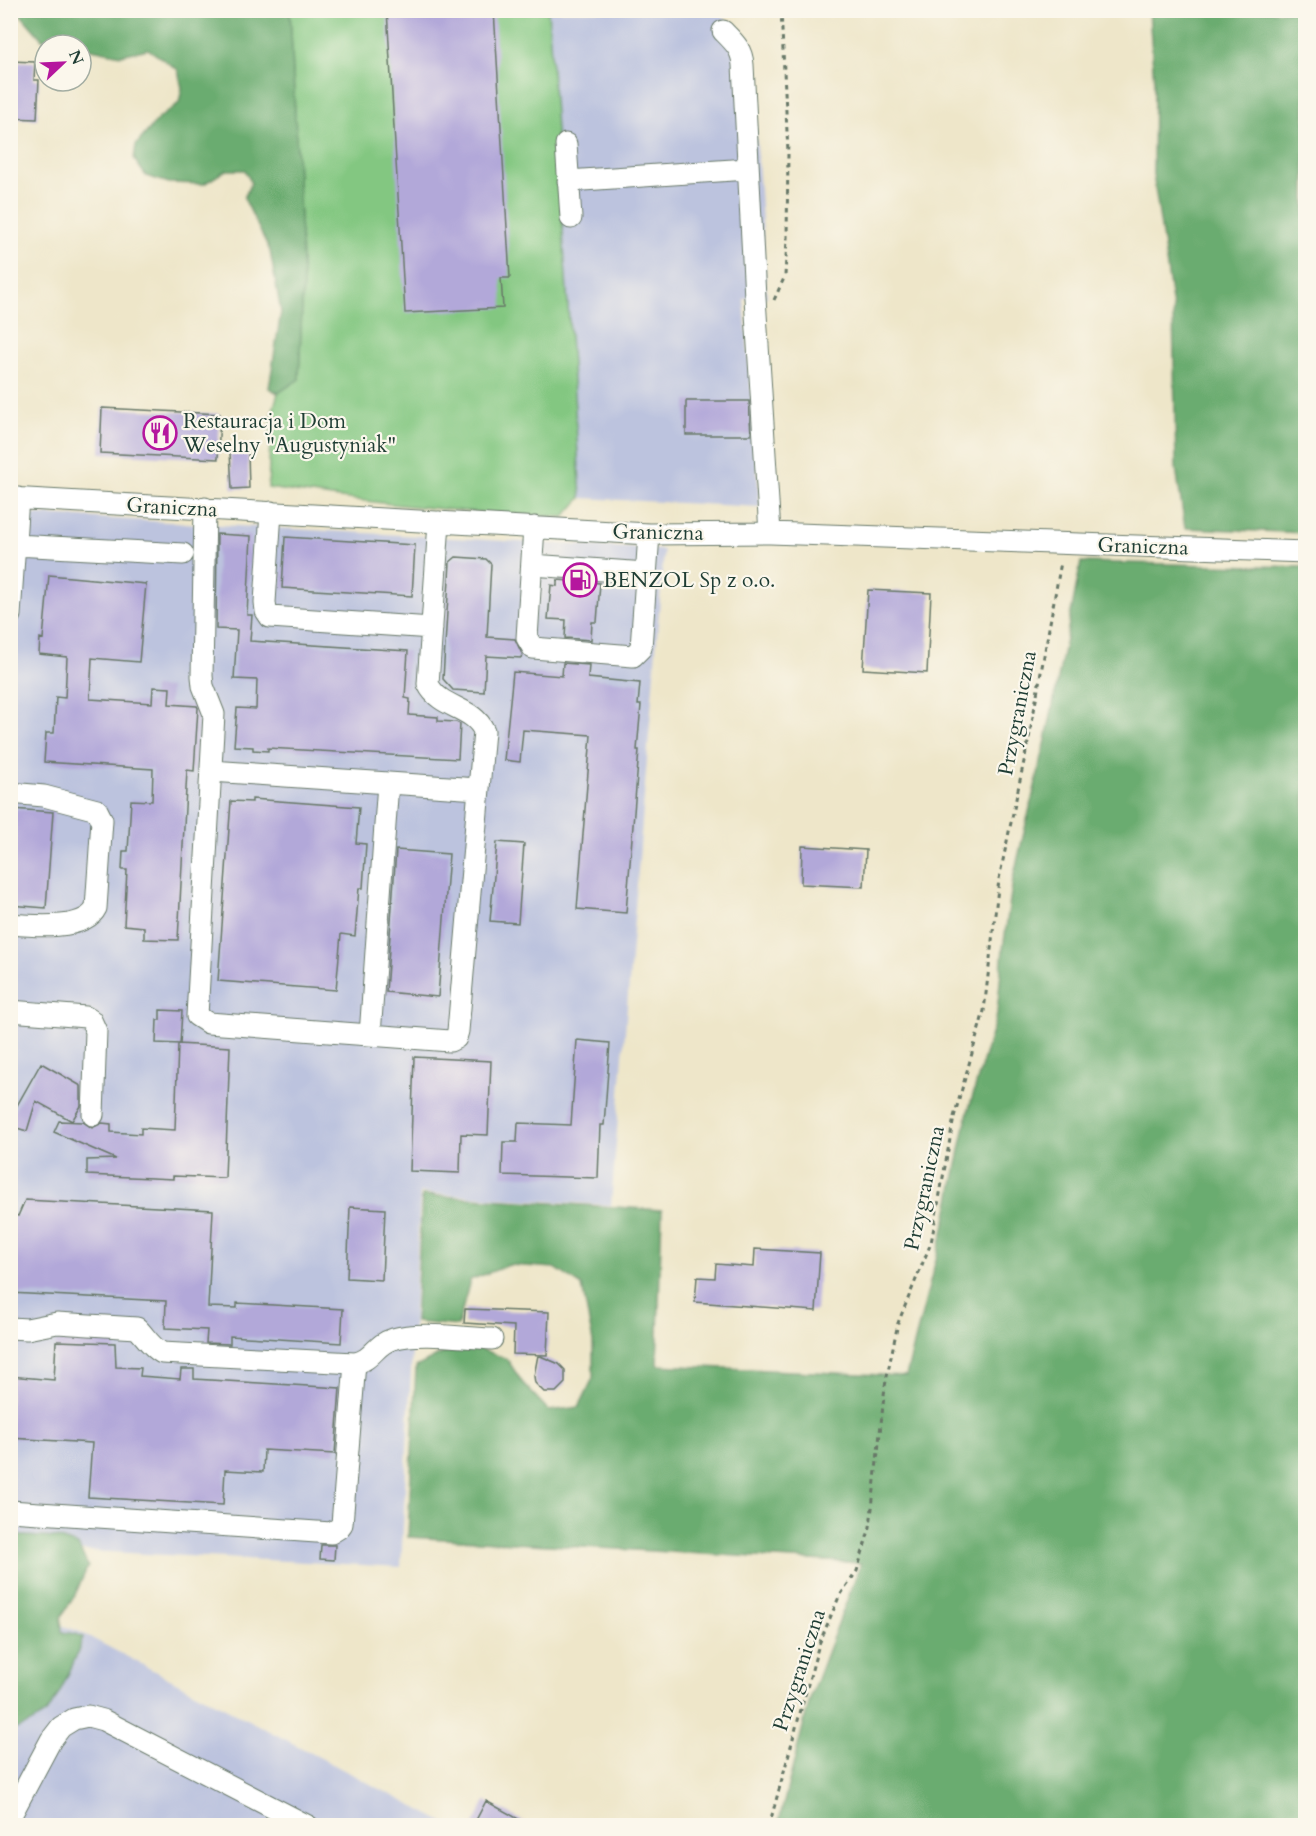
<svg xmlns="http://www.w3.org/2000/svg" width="1316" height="1836" font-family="Cardo,serif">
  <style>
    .industrial { fill: #bcc3de }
    .green { fill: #83c781; stroke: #51825a; stroke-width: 1.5 }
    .forest { fill: #6aac6f; stroke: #447452; stroke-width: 1.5 }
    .building { fill: #b2a8d9 }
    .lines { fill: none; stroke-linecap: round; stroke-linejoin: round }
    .minor-casing { stroke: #677868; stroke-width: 23 }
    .path { stroke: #677868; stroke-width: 3; stroke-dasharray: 4.5 4.5; stroke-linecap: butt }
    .minor { stroke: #fff; stroke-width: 21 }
    .labels { text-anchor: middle; stroke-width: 4.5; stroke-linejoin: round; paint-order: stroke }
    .poi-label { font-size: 21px; fill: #1f3d34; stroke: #fbf7ec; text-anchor: start }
    .street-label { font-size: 21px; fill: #1f3d34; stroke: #fbf7ec }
  </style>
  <rect width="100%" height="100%" fill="#fbf7ec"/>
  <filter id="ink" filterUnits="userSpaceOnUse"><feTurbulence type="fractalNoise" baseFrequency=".0167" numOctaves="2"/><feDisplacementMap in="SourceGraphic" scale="12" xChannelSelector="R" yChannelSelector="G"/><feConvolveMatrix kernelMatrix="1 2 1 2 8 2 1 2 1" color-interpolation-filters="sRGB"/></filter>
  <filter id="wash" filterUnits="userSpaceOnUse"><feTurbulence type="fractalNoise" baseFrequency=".008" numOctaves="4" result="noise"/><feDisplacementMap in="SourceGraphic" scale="24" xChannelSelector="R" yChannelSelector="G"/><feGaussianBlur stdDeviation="1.35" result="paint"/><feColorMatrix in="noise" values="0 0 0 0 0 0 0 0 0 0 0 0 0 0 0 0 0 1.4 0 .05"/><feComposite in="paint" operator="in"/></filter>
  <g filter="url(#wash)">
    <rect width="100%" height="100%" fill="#eee6c9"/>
    <!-- industrial -->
    <path class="industrial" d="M548,11H716L750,40L767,297L744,299L760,507L581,498Z
      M10,513L664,550L611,1205L420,1193L401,1567L11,1547Z
      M11,1608L78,1631L449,1825L11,1826Z"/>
    <!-- green -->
    <path class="green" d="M290,11H548L581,498L564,517C465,513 366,503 268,488L271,417L278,393L299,379L303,281Z"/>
    <!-- forest -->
    <path class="forest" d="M22,10L290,11L303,281L299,379L278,393L269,388L281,312L270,251L244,198L251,183L245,170H226L204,184L169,183L146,176L134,159L136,145L158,119L179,103L182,88L178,70L148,49L121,55L81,47V45H70L42,39L20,14Z
      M1149,11H1305V533L1185,528L1176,468L1173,308L1153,174L1154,82Z
      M1081,562L1305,567V1825H778L811,1695L861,1563L408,1537L416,1367L443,1353L478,1348L507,1359L522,1382L549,1411L579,1407L593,1378V1342L582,1286L555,1268L509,1265L470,1280L458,1326L415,1322L422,1195L662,1210L657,1365L906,1376L946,1220L967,1115L997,1014L1003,949L1013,879L1046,740Z
      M10,1535L57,1538L78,1545L88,1566L74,1597L61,1617L62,1632L76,1634L83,1637C78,1654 57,1703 45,1714C35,1721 23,1728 11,1730Z"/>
    <g id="blocks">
      <!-- building -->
      <path class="building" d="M387,10H494L510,278H501L503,308L405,313Z
        M10,61L35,62L34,80H39L37,119L10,118Z
        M686,401H749L751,435H686Z
        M102,408L220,414L218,459L100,453Z
        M230,452H248L249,488L232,489Z
        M217,534L251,536L247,615H252L250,641L408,651L405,698L410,699L409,715L438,717V721L456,722L460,724L458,759L268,748V751L253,750V747L234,746L237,708L256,709L257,680L234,679L237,630L216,629Z
        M285,537L415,545L412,596L282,588Z
        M456,557L486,559L491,564L487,637L515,639L522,654L521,658L486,656L484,692L453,690L443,679L450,562Z
        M49,575L146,584L139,662L92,658L90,699L152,703L153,687L170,688L169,704L197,706L198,708L194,771L187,770L178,940L144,939V927L124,925L127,870H122L123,851H128L131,800L152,801L153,769L44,762L46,733H54L56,697L65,698L67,657L39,654L40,638L43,639Z
        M557,580L600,583L597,622H592L591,640L565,638L566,620L548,619L551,585L557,586Z
        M868,590L931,593L927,673L863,669Z
        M563,663L589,665L588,678L640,683L638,705H641L637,750H639L626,913L577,909L591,735L523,730L520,762L504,760L513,672L562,676Z
        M252,799L359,807L356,843L366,844L363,888H359L355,936L341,934L336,990L218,981L231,801L252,802Z
        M12,809L53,812L46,908L10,905Z
        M497,842L524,844L518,923L490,921Z
        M802,846L866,850L864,887L801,884Z
        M396,850L449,854L438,997L386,992Z
        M160,1010L182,1011L180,1044L156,1043L157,1020H160Z
        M577,1040L610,1043L604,1125H600L598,1178L502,1175L503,1142H517L518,1123L571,1125Z
        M178,1044L230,1047L225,1178L173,1176V1179L87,1175V1160L116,1159L54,1132L59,1121L83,1122L92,1128L102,1123L111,1124V1132L141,1134V1128L175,1130Z
        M414,1057L491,1061L488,1135L461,1134L460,1173L410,1171Z
        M41,1063L81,1086V1106L72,1121L36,1101L27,1131L10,1126V1118Z
        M25,1200L213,1210L208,1307L237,1308V1303L343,1309L341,1343L230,1336V1344L206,1343L207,1330L165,1328L166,1301L10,1293V1213L18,1216Z
        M350,1207L385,1209L382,1280L347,1278Z
        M755,1249L820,1253L816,1311L695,1302L697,1277L715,1278L716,1264L754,1267Z
        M465,1309L549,1312L547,1355L513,1354L514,1326L464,1323Z
        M56,1341L115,1343L116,1367L141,1368L140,1376L180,1379L181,1369H194V1379L340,1388L335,1454L264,1450L263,1472L225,1470L223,1505L88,1497L92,1443L10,1438V1376L54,1380Z
        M538,1355L559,1364L565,1370V1383L556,1392H544L535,1383L534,1376Z
        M321,1545H335L334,1560L320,1559Z
        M486,1801L531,1826H473Z"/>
    </g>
  </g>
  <g filter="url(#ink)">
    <use href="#blocks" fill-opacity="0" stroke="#677868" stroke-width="1.5"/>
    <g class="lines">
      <defs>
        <path id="minor" d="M723,31C734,42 742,49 743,65L755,298L770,533
          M566,144L571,218
          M568,181L748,169
          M10,498L649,534L770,533L1306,552
          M205,508L202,676L203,686L214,714L197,1016L208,1023L450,1041L456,1038L458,1031L484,731C473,706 440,709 428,684L439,522
          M271,512L265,602L266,611L270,617L432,628
          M534,527L527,638L533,648L633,656L641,648L649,534
          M15,545L183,554
          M532,565L646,573
          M10,615L18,498
          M211,771L478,789
          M10,793L44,796L97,810L102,820L96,908C85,931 32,926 10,924
          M10,1011L86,1017L91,1020L96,1031L93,1115
          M370,1035L388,783
          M10,1328L27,1329L57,1323L137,1328C146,1337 150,1346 162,1353L355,1363C373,1360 375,1344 393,1339C418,1331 464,1338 492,1339
          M10,1511L331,1533L339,1528L342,1524L355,1363
          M10,1817L51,1740L61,1727L74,1719L88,1716L103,1720L308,1826"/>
      </defs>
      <!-- minor casing -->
      <use href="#minor" class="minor-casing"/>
      <!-- path -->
      <path class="path" d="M774,300L785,276L787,239L788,152L781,10
        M769,1826L819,1644L839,1597L857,1571L870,1527L885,1386L898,1323L931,1243L954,1117L984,1011L999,879L1030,733L1061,562"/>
      <!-- minor -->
      <use href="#minor" class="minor"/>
    </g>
  </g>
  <!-- icons -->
  <defs>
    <symbol id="restaurant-ring" viewBox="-11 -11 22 22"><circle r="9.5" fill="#fbf7ec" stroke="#b5179e" stroke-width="1.5"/><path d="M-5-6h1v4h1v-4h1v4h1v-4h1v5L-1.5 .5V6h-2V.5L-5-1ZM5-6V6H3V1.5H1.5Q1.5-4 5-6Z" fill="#b5179e"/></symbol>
    <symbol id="fuel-ring" viewBox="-11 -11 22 22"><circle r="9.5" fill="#fbf7ec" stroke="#b5179e" stroke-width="1.5"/><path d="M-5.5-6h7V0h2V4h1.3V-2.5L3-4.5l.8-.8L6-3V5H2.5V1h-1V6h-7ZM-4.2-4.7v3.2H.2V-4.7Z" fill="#b5179e"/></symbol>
  </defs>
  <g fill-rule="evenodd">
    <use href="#restaurant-ring" x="141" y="414" width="38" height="38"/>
    <use href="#fuel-ring" x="561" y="561" width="38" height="38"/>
  </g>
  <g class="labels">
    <!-- poi labels -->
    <g class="poi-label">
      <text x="183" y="428">Restauracja i Dom<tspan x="183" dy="24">Weselny "Augustyniak"</tspan></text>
      <text x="603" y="587">BENZOL Sp z o.o.</text>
    </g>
    <!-- street labels -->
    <g class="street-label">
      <text transform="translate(172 507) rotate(3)" y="7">Graniczna</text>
      <text transform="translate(658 532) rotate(1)" y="7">Graniczna</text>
      <text transform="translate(1143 546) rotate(2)" y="7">Graniczna</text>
      <text transform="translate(1017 713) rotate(-79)" y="7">Przygraniczna</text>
      <text transform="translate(924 1188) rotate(-78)" y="7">Przygraniczna</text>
      <text transform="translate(799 1670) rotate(-72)" y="7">Przygraniczna</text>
    </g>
  </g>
  <!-- margin -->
  <rect width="1316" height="1836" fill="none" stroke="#fbf7ec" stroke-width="36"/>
  <!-- north arrow -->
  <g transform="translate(63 63) rotate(67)"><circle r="28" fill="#fbf7ec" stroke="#a3ada2" stroke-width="1.5"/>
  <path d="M0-4.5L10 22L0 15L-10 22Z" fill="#b5179e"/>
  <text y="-9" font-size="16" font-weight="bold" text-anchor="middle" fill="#1f3d34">N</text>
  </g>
</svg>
